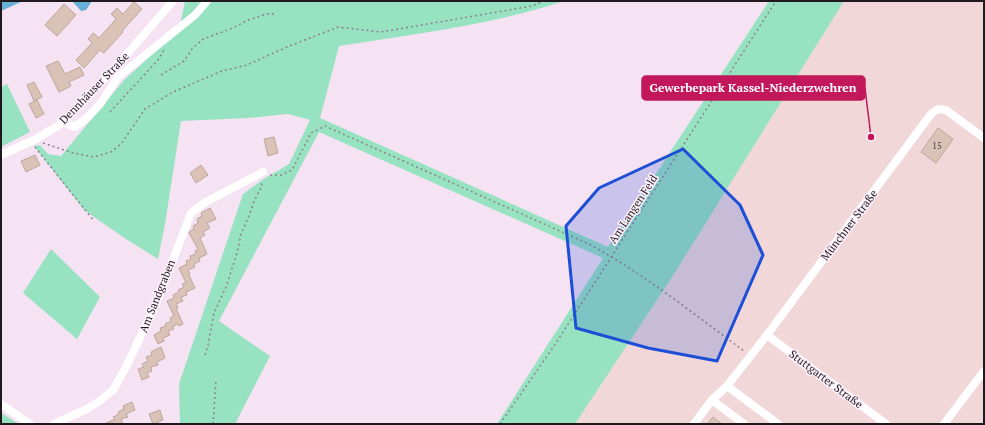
<svg xmlns="http://www.w3.org/2000/svg" width="985" height="425" font-family="'PT Serif',serif">
  <style>
    .industrial { fill: #f2d7d8 }
    .green { fill: #97e2c1 }
    .water { fill: #66b0d7 }
    .building { fill: #dac2b7; stroke: #bda69b }
    .lines { fill: none; stroke-linecap: round; stroke-linejoin: round }
    .path { stroke: #8d808c; stroke-width: 1.5; stroke-dasharray: 2 3; stroke-linecap: butt }
    .minor { stroke: #fff; stroke-width: 8 }
    .marked { fill: #1d4ed8; fill-opacity: 0.2; stroke: #1d4ed8; stroke-width: 3; stroke-linejoin: round }
    .labels { text-anchor: middle; stroke-width: 3; stroke-linejoin: round; paint-order: stroke }
    .number-label { font-size: 9px; fill: #4e4245 }
    .street-label { font-size: 11px; fill: #1f181f; stroke: #fef2fc }
    .leader { fill: none; stroke: #c2185b; stroke-width: 1.5 }
    .callout-dot { fill: #c2185b; stroke: #fef2fc; stroke-width: 1.5 }
    .callout { fill: #c2185b; stroke: #c2185b; stroke-width: 1.5 }
    .callout-label { font-size: 12px; text-anchor: middle; font-weight: bold; fill: #fff }
  </style>
  <rect width="100%" height="100%" fill="#f5e2f3"/>
  <!-- industrial -->
  <path class="industrial" d="M844,1H984V424H575L674,274Z"/>
  <!-- green -->
  <path class="green" d="M185,1H564C491,25 414,34 339,46L320,118L608,247L769,1H844L674,274L575,424H497L603,258L319,132L219,321L270,356L235,424H180L179,384L243,194L262,180L289,164L310,120L288,114L248,118L181,121L165,224L158,259L126,239L84,210L34,146L40,145L48,154L61,156L124,80L179,30Z
    M7,84L30,132L1,147V87Z
    M51,249L100,297L77,339L23,293Z
    M1,412L3,414L19,424H1Z"/>
  <!-- water -->
  <path class="water" d="M1,1H23L1,11Z
    M72,1H92L86,10L81,11Z"/>
  <!-- building -->
  <path class="building" d="M134,2L142,9L122,31L123,32L104,53L100,50L84,68L76,60L92,43L88,39L93,33L99,38L116,19L111,14L117,8L123,14Z
    M64,4L76,15L57,36L45,25Z
    M58,61L65,74L80,67L84,75L69,82L71,86L59,92L46,66Z
    M34,82L42,97L34,101L27,85Z
    M37,100L44,114L36,118L29,104Z
    M938,128L953,139L936,163L921,152Z
    M274,137L278,153L268,156L264,139Z
    M35,155L40,165L26,172L21,161Z
    M201,165L208,175L196,183L190,173Z
    M210,208L216,219L207,223L210,228L203,232L205,235L200,238L207,254L199,258L200,261L194,264L195,267L188,270L190,274L189,275L195,288L186,292L187,295L181,297L183,301L176,304L178,308H176L183,324L179,326L178,324L173,326L174,329L168,331L170,335L163,338L164,341L158,344L154,335L161,331L160,328L166,326L165,324L171,321L170,318L174,316L167,301L174,298L173,295L179,292L178,290L184,287L182,284L186,283L179,268L187,264L186,261L191,259L190,256L196,254L195,251L198,249L189,233L190,231L194,229L193,226L198,223L197,219L202,216L201,213Z
    M161,347L165,358L157,362L158,365L151,367L152,371L147,373L149,377L142,380L138,369L144,367L142,364L148,361L146,357L152,355L151,352Z
    M132,402L135,410L126,414L128,417L121,419L123,424H104L115,419L113,417L119,414L118,412L124,409L123,406Z
    M160,410L163,420L153,424L149,414Z
    M713,417L722,424H707Z"/>
  <g class="lines">
    <!-- path -->
    <path class="path" d="M161,75L184,61L192,49L203,39L233,28L246,21L266,14H276
      M110,112L158,60L164,50
      M43,143L73,153L94,157L111,152L121,144L145,109L173,92L222,71L247,65L287,47L338,27L381,32L532,6L544,1
      M35,147L94,221
      M270,175H281L292,170L311,133L325,126L589,244C644,274 694,314 744,351
      M205,355L208,345L214,313L226,287L237,253L241,234L249,216L254,201L262,186L261,181
      M213,424L216,381
      M500,424L554,346L776,1"/>
    <!-- minor -->
    <path class="minor" d="M63,122L75,127L88,117L100,104L118,77L195,15L207,1
      M1,155L36,139L61,124L78,107L115,68L173,1
      M767,335L886,424
      M727,386L778,424
      M712,400L744,424
      M1,404L30,424
      M54,424L87,409L101,400L113,390L126,367L156,304L191,213L204,203L263,172
      M694,424L712,400L727,386L767,335L931,114L938,109L946,110L984,138
      M944,424L984,371"/>
  </g>
  <!-- marked area -->
  <path class="marked" d="M683,149L740,205L763,255L717,361L648,348L576,328L566,226L599,188Z"/>
  <g class="labels">
    <!-- number labels -->
    <g class="number-label">
      <text x="937" y="149">15</text>
    </g>
    <!-- street labels -->
    <g class="street-label">
      <text transform="translate(94 88) rotate(-46)" y="4">Dennhäuser Straße</text>
      <text transform="translate(633 209) rotate(-57)" y="4">Am Langen Feld</text>
      <text transform="translate(849 225) rotate(-53)" y="4">Münchner Straße</text>
      <text transform="translate(157 296) rotate(-68)" y="4">Am Sandgraben</text>
      <text transform="translate(826 379) rotate(37)" y="4">Stuttgarter Straße</text>
    </g>
  </g>
  <!-- callouts -->
  <path class="leader" d="M871 137L865 88"/>
  <circle class="callout-dot" cx="871" cy="137" r="4"/>
  <rect class="callout" x="642" y="76" width="223" height="24" rx="4"/>
  <g class="callout-label">
    <text x="753" y="92">Gewerbepark Kassel-Niederzwehren</text>
  </g>
  <!-- border -->
  <rect width="985" height="425" fill="none" stroke="#1f181f" stroke-width="4"/>
</svg>
